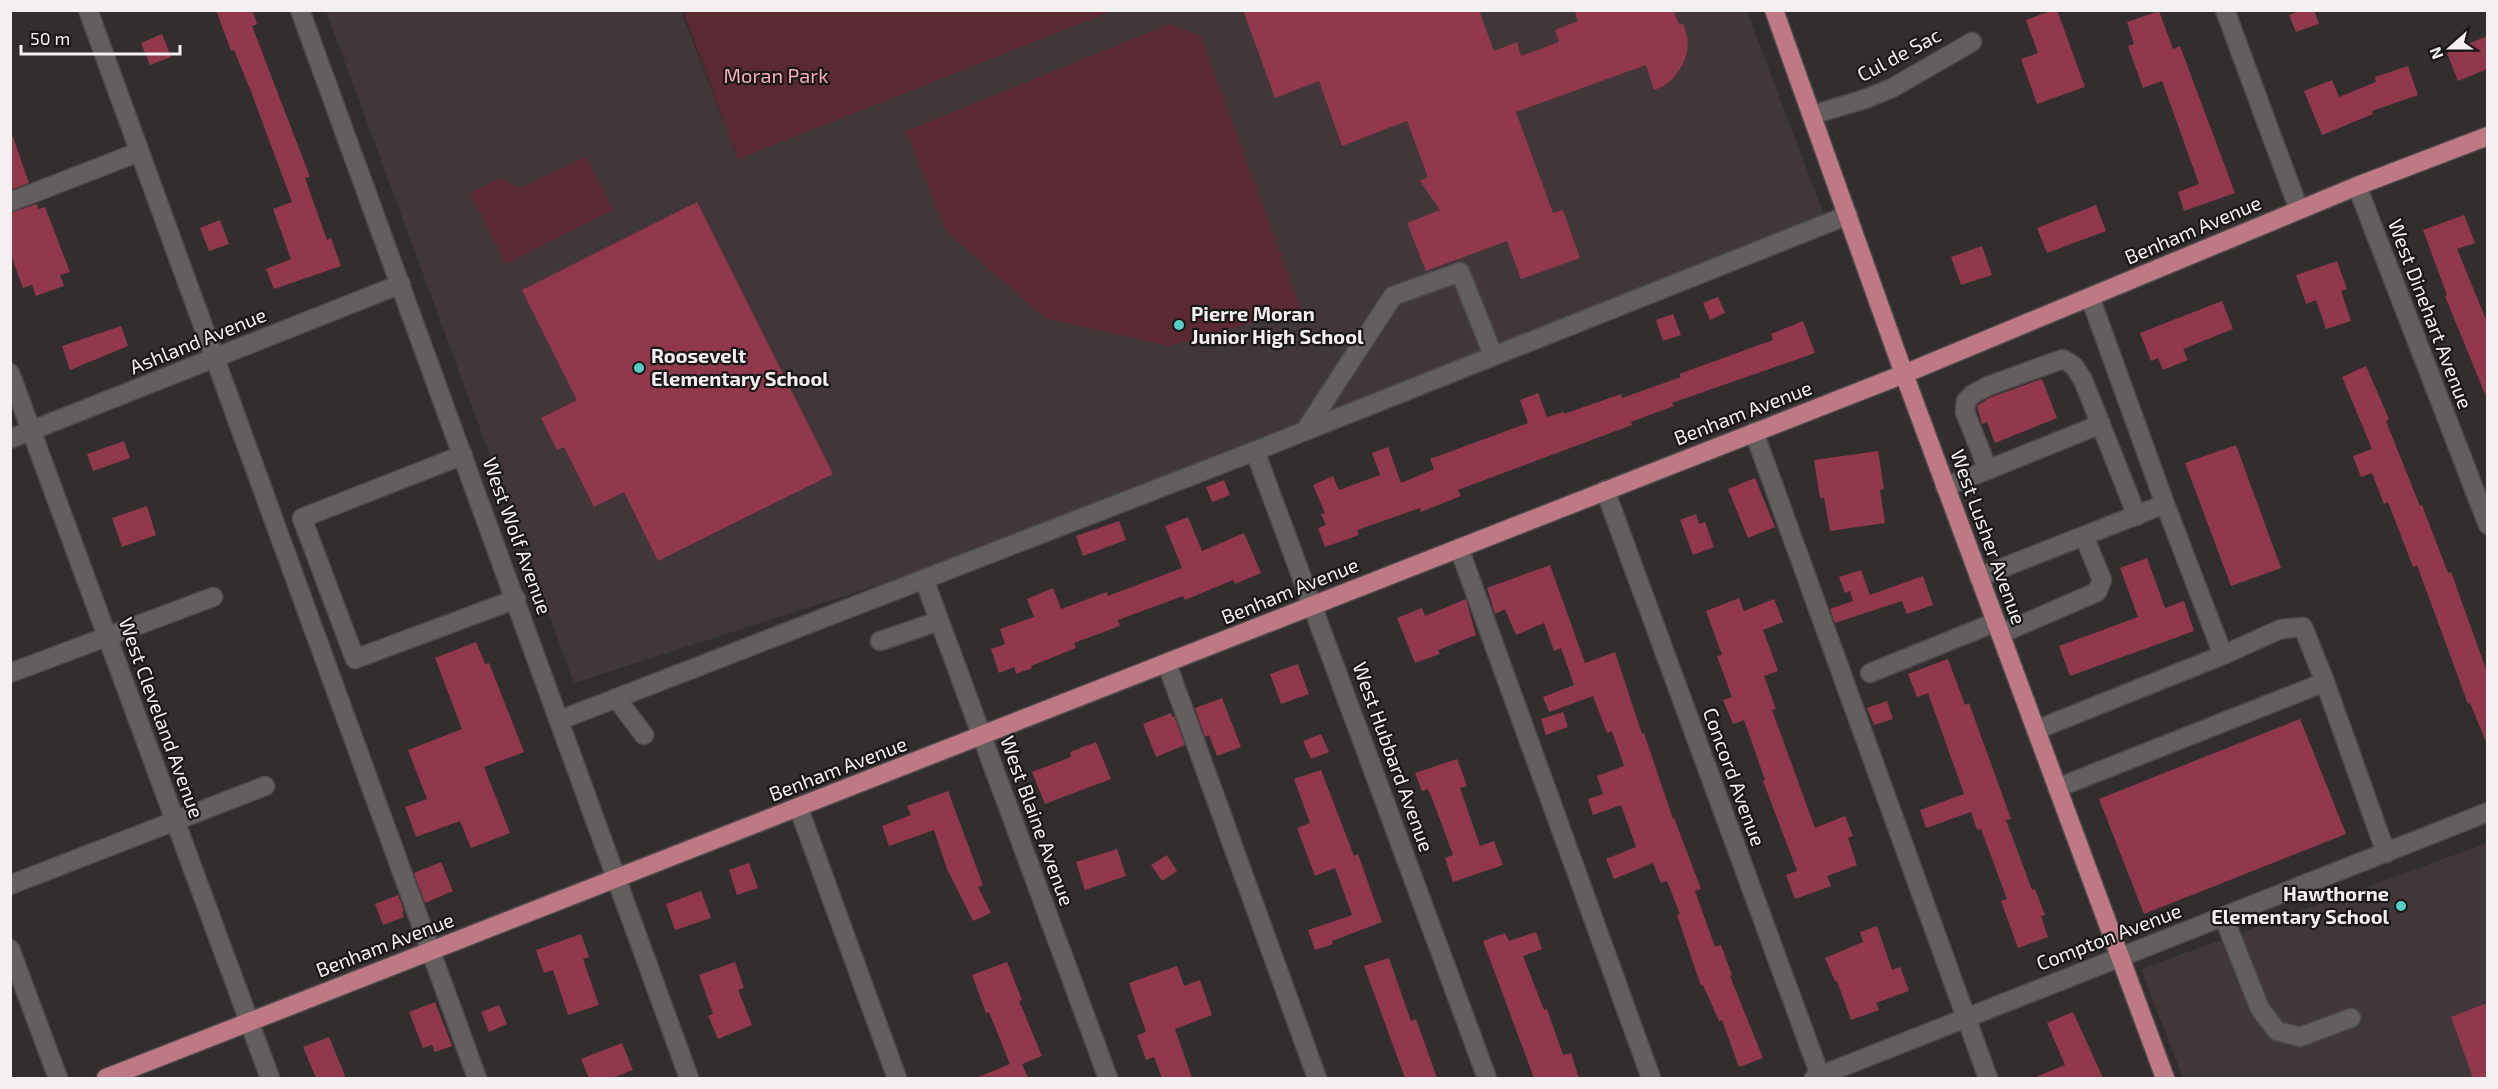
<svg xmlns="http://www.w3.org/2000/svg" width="2498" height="1089" font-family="'Exo 2',sans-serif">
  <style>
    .built { fill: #423738 }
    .green { fill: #5b2933 }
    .building { fill: #91384c }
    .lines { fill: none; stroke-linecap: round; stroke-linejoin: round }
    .minor-casing { stroke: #4e4a4b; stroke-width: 21 }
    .major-casing { stroke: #4e4a4b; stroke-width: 21 }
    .minor { stroke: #645f5f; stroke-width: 18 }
    .major { stroke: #bf7985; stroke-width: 18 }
    .poi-dot { fill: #55cec6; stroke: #191717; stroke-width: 2 }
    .labels { text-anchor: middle; stroke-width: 4.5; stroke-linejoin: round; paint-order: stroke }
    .street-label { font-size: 20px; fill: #f4f0f1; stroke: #191717 }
    .park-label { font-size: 20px; fill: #faadb9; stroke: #191717 }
    .poi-label { font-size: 20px; font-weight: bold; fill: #f4f0f1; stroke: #191717; text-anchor: start }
  </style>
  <rect width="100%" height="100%" fill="#322e2e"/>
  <!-- built -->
  <path class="built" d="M326,11H681L738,159L1112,11H1747L1825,218L1282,432L903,577L574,683Z
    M2487,843V1078H2183L2141,969Z"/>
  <!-- green -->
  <path class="green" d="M683,11V10L1112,11L738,159Z
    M1170,24L1201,37L1301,309L1169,346L1045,318L945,230L906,131Z
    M586,157L613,210L506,264L470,193L500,178L520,188Z"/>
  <!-- building -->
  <path class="building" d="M216,10H252L257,24L252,26L310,177L305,178L327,240L331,238L341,266L274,289L266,269L291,259L273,209L292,202L252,94L234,50L231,51Z
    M1243,10H1479L1494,51L1517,42L1521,56L1559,42L1555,30L1578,21L1574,10H1674L1678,23L1684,25L1688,40L1687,53L1682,66L1674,77L1664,86L1654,90L1646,65L1516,112L1553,213L1563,210L1580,258L1521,279L1507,241L1426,271L1407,223L1440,210L1420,181L1428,177L1407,121L1342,146L1319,81L1275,98Z
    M2053,10H2057L2085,87L2037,104L2021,59L2038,53L2026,20Z
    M2301,10H2314L2319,24L2296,32L2289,15Z
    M2159,11L2173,49L2180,46L2235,193L2184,211L2178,192L2199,184L2162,81L2143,88L2128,46L2134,44L2127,22Z
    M162,34L171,57L150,65L141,43Z
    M2487,36V69L2458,81L2447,53Z
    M2408,66L2418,95L2372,111L2373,114L2322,135L2304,91L2332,80L2339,97L2376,82L2375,77Z
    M10,137H13L29,183L10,190Z
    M697,202L833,474L658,561L624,492L594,507L564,447L557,450L541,418L577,400L522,290Z
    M37,204L38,209L45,207L70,272L60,275L64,286L36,296L32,285L23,288L10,253V213Z
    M2096,205L2106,231L2047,253L2037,228Z
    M2464,215L2475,243L2457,249L2487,322V399L2445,296L2447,295L2423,230Z
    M220,220L229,244L209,251L200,228Z
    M1982,246L1992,275L1961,285L1951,257Z
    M2337,261L2347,289L2341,291L2351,321L2326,329L2316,300L2306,304L2296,275Z
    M1718,297L1725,313L1710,320L1703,303Z
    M2222,301L2233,329L2183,349L2188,360L2163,370L2158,358L2151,361L2140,333Z
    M1673,314L1681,335L1663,341L1656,320Z
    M1803,321L1815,353L1672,403L1674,406L1631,422L1632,425L1458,490L1461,496L1421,512L1420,508L1357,530L1359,535L1325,547L1318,528L1326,525L1321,514L1325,513L1313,485L1333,476L1339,490L1380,475L1372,453L1388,447L1401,483L1434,469L1430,459L1528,423L1520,400L1538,393L1547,417L1564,412V414L1621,394L1622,398L1681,377L1679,374L1773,340L1771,334Z
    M121,326L128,346L70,370L62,346Z
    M2366,366L2389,419L2386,421L2420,506L2422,505L2448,573L2451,572L2487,672V744L2470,703L2468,704L2417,565L2413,567L2388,502L2384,504L2372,473L2361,477L2353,456L2372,449L2342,377Z
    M2042,379L2057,418L1995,443L1987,422L1982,424L1977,406L1989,398Z
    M124,441L130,458L93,471L87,454Z
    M2236,445L2281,568L2231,586L2185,463Z
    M1878,451L1884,489L1880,490L1885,523L1830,531L1824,498H1820L1814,460Z
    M1755,478L1775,527L1748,538L1728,489Z
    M1224,480L1230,495L1212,502L1206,487Z
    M147,506L156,535L122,547L112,518Z
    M1696,514L1699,524L1705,522L1714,547L1693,555L1680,520Z
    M1188,517L1202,551L1244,533L1261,573L1235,584L1233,580L1185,600L1183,596L1118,620L1120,626L1074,643L1076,648L1031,666L1032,668L1016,674L1014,667L999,673L991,649L1005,644L1000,629L1034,617L1027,599L1053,588L1061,609L1107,592L1108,596L1182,568L1165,526Z
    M1119,521L1126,540L1083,556L1076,536Z
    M2147,558L2165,608L2184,601L2194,631L2070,676L2059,646L2138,617L2120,568Z
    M1550,565L1585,663L1615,652L1642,734L1644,733L1673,819L1674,818L1701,889L1695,891L1715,947L1721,945L1732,975L1730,976L1763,1058L1739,1067L1722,1020L1719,1021L1703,985L1701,986L1677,915L1680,914L1667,881L1661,883L1653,863L1614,879L1606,859L1636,847L1621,805L1593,815L1588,799L1603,794L1597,776L1624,766L1612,731L1607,733L1593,696L1549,712L1543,697L1574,685L1561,648L1554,651L1544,623L1516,635L1505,609L1495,614L1487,588Z
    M1861,570L1870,595L1923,576L1933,605L1907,614L1902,601L1835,623L1830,609L1853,601L1850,591L1845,593L1839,577Z
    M1739,598L1744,611L1774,599L1783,622L1763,630L1778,671L1764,676L1776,709L1772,710L1815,828L1845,816L1853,836L1848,838L1857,865L1827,876L1831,886L1795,899L1786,875L1797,871L1763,781L1765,780L1744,720L1733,724L1723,700L1732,697L1717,656L1722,655L1706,611Z
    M1466,599L1476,635L1438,650L1440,654L1415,663L1397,618L1422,608L1425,616Z
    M476,642L485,664L489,663L524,752L484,767L510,833L471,848L460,821L416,837L405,807L427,799L408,750L462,729L435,658Z
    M1948,659L1965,705L1969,703L2011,819L2006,820L2032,890L2035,889L2045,915L2041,916L2048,937L2018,948L2001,901L2007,899L1981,829L1977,830L1971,812L1926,828L1920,810L1964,794L1928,693L1917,697L1908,674Z
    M1298,664L1309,694L1281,704L1270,674Z
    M1222,698L1241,747L1217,756L1209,735L1205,737L1195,708Z
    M1887,701L1893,719L1874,725L1867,708Z
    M1563,712L1568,727L1546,735L1541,719Z
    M1171,713L1172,717L1174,716L1185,745L1156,757L1143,724Z
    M2300,719L2346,834L2144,914L2099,799Z
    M1321,734L1329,752L1311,759L1303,741Z
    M1096,742L1111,779L1045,804L1032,772L1071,757L1070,752Z
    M1457,759L1467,786L1460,788L1480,846L1494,841L1503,865L1453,882L1445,858L1453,855L1432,798L1428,789L1422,791L1415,773Z
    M1321,770L1354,856L1358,854L1382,922L1332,941L1333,944L1315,950L1308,930L1352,915L1335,868L1315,876L1297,828L1310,823L1294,779Z
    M948,791L983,885L978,887L991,913L973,921L947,869L934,830L889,846L882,826L911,815L907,806Z
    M1117,849L1126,876L1085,890L1076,862Z
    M1167,855L1177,871L1162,881L1151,865Z
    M441,862L453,891L425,903L414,873Z
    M749,863L758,888L737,895L729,870Z
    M701,891L711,918L675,930L666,904Z
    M398,895L404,911L402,912L404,917L383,925L375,904Z
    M1877,926L1892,970L1900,967L1909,991L1876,1003L1879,1010L1851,1020L1837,981H1835L1825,958L1863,942L1860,932Z
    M1536,932L1542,949L1523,956L1544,1010L1547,1009L1563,1055L1571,1053L1579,1078H1534L1483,941L1505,933L1509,941Z
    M581,934L589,957L583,959L599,1005L568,1015L553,970L544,973L536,950Z
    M1389,958L1411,1021L1416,1019L1437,1078H1405L1364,966Z
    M735,962L744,988L738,990L752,1025L718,1039L708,1016L713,1014L699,975Z
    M1007,962L1022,1000L1019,1001L1042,1056L1022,1064L1028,1078H976L1010,1064L989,1012L986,1013L972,975Z
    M1177,966L1184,986L1200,980L1212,1015L1175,1029L1192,1078H1162L1154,1057L1146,1060L1137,1035L1146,1032L1129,983Z
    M435,1002L452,1046L435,1052L432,1045L423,1048L409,1012Z
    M2487,1003V1078H2473L2451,1017Z
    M499,1005L507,1024L489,1032L481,1012Z
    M2073,1012L2103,1078H2033L2065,1065L2047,1023Z
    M329,1037L346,1078H316L303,1047Z
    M622,1043L633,1070L612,1078H589L581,1059Z"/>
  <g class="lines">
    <defs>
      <path id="minor" d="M88,10L477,1078
        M300,10L689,1078
        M2225,10L2299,210
        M1812,115L1865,99L1892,88L1972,42
        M2357,186L2488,525
        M10,202L139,152
        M10,373L270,1078
        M1305,431L1393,296L1460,272L1493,355
        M1754,432L1988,1078
        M10,439L401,284
        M1255,451L1487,1078
        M463,455L302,518L355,659L516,599
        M1988,470L1965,412L1966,401L1973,394L1988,386L2063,359L2074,366L2083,380L2137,516
        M1945,487L2101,424
        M1605,490L1821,1078
        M1459,548L1651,1078
        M1979,577L2165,504L2090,297
        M924,579L1108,1078
        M2000,634L2097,592L2102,580L2084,536
        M880,641L939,621
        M1167,664L1317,1078
        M10,673L213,597
        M1870,673L1996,622
        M2325,682L2386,853
        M616,698L644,735
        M560,720L1255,451L1848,215
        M2036,730L2223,655
        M2057,788L2325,682L2303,627L2281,629L2223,655L2165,504
        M799,809L897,1078
        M10,885L265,786
        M2224,918L2260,1009L2277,1031L2300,1037L2351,1018
        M10,949L58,1078
        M1814,1078L2488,812"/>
      <path id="major" d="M1774,10L1904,374L2165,1078
        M106,1078L1904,374L2357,186L2488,136"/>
    </defs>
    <!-- minor casing -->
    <use href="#minor" class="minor-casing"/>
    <!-- major casing -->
    <use href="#major" class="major-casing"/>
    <!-- minor -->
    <use href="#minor" class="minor"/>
    <!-- major -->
    <use href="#major" class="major"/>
  </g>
  <!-- markers -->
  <g class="poi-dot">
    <circle cx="1179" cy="325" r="6"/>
    <circle cx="639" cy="368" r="6"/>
    <circle cx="2401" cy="906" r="6"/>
  </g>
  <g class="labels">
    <!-- street labels -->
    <g class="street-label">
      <text transform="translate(1899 55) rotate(-28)" y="7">Cul de Sac</text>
      <text transform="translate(2193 230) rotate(-23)" y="7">Benham Avenue</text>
      <text transform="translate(2430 314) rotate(69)" y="7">West Dinehart Avenue</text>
      <text transform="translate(198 341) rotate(-22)" y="7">Ashland Avenue</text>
      <text transform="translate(1743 413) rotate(-21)" y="7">Benham Avenue</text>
      <text transform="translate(517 536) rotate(70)" y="7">West Wolf Avenue</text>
      <text transform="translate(1988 537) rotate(70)" y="7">West Lusher Avenue</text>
      <text transform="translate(1290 591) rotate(-22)" y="7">Benham Avenue</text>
      <text transform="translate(161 718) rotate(70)" y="7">West Cleveland Avenue</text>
      <text transform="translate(1393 757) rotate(70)" y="7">West Hubbard Avenue</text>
      <text transform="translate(838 769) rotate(-21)" y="7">Benham Avenue</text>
      <text transform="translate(1734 777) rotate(70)" y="7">Concord Avenue</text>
      <text transform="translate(1037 821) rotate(70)" y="7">West Blaine Avenue</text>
      <text transform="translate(2109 937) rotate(-21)" y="7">Compton Avenue</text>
      <text transform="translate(385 945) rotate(-21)" y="7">Benham Avenue</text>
    </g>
    <!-- park labels -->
    <g class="park-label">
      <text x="776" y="83">Moran Park</text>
    </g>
    <!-- poi labels -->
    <g class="poi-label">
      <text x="1191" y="321">Pierre Moran<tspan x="1191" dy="23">Junior High School</tspan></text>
      <text x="651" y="363">Roosevelt<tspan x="651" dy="23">Elementary School</tspan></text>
      <text x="2389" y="901" text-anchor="end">Hawthorne<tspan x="2389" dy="23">Elementary School</tspan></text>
    </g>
  </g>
  <!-- border -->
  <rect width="2498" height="1089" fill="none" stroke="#f4f0f1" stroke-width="24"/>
  <!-- north arrow -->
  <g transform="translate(2450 48) rotate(249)" stroke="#191717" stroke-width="4.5" paint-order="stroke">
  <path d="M0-4.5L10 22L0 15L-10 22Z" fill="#f4f0f1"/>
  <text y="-9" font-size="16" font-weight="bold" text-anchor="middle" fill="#f4f0f1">N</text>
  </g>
  <!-- scale -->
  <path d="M21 45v9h159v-9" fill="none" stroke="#f4f0f1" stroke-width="3"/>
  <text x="30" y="45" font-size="18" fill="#f4f0f1" stroke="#191717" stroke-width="4.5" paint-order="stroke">50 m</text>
</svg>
